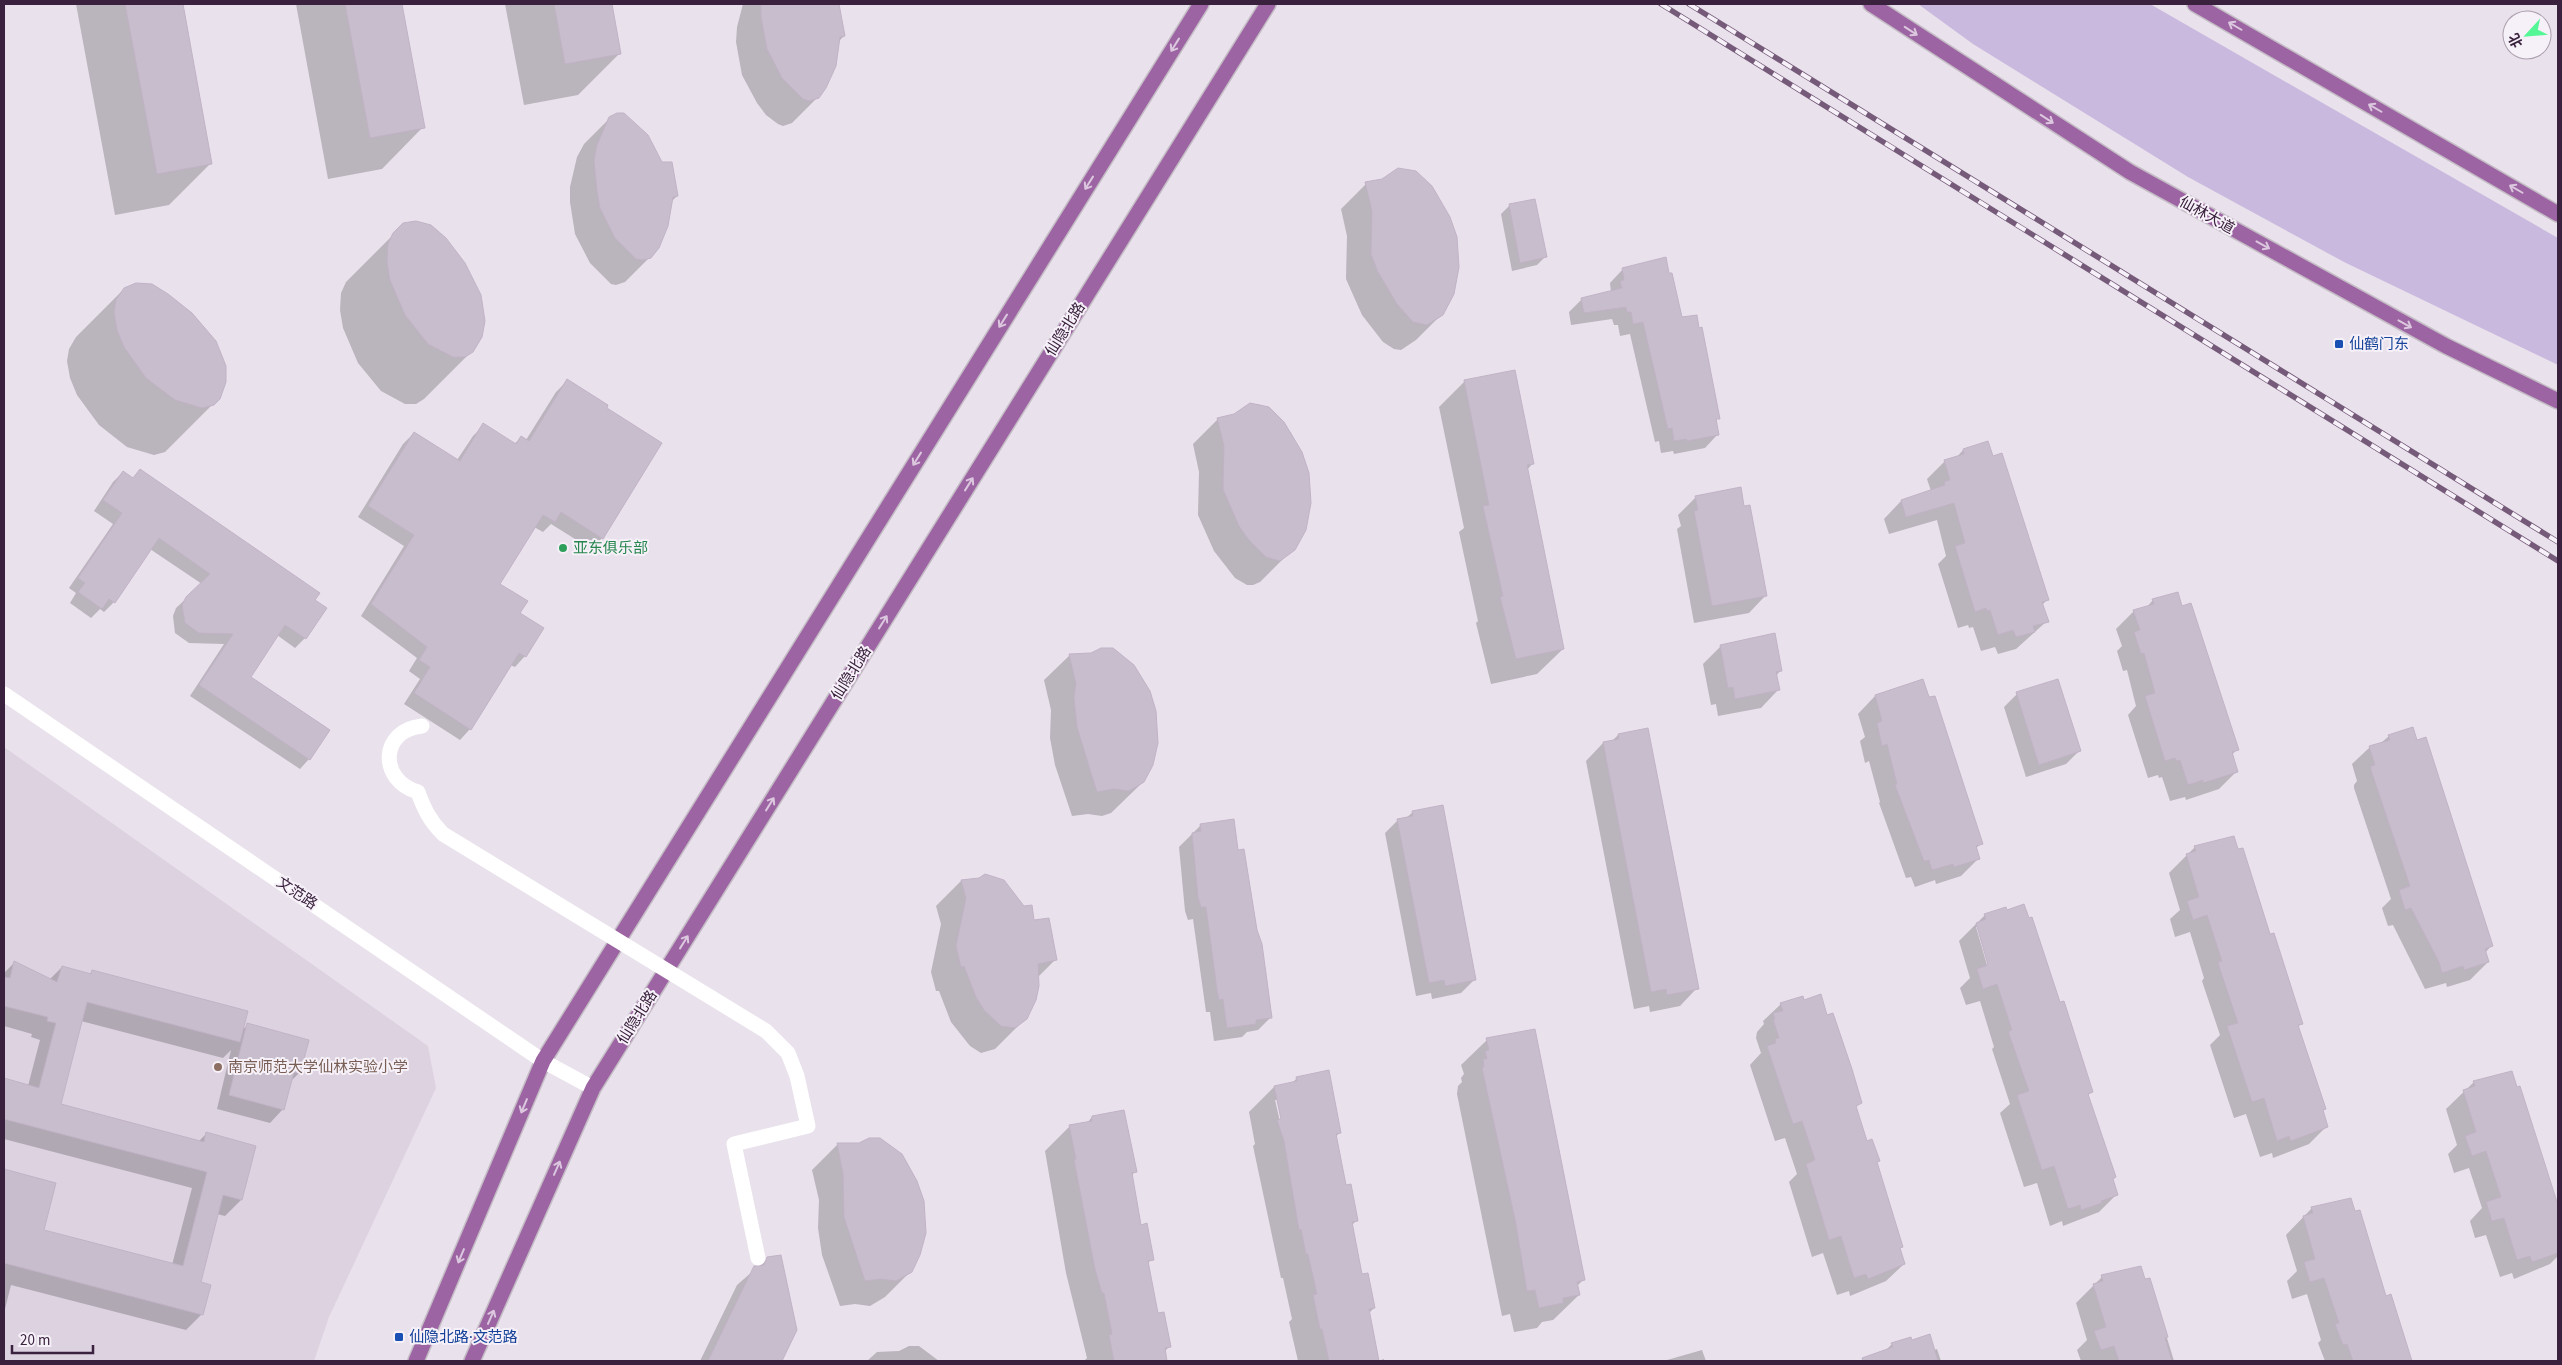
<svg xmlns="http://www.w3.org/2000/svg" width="2562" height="1365" font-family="'Source Sans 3','Noto Sans SC',sans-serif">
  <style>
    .built { fill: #dcd2e0 }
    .green { fill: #c9b9de }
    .shadow { fill: #0003; fill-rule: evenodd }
    .building { fill: #c8bdcd; stroke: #c1b3c6 }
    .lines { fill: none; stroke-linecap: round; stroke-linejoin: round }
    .major-casing { stroke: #c4bcc5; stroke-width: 18 }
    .minor { stroke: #fff; stroke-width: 15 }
    .major { stroke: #9d64a3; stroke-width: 15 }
    .rail-casing { stroke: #755b79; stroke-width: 5.5 }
    .rail { stroke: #f6f1f8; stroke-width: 4; stroke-dasharray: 11; stroke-linecap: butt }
    .minor-bridge { stroke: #fff; stroke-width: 15 }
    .oneway { stroke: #dbc7de }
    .transit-dot { fill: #1a4fb4; stroke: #f6f1f8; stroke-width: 2 }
    .leisure-dot { fill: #2e9e5b; stroke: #f6f1f8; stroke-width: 2 }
    .education-dot { fill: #8d6e63; stroke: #f6f1f8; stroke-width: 2 }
    .labels { text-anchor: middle; stroke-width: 4; stroke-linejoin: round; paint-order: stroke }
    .street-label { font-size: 15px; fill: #3a213d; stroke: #f6f1f8 }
    .transit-label { font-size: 15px; fill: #164399; stroke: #f6f1f8; text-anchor: start }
    .leisure-label { font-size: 15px; fill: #27864d; stroke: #f6f1f8; text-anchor: start }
    .education-label { font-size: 15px; fill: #785e54; stroke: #f6f1f8; text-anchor: start }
  </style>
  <rect width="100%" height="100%" fill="#e9e1ec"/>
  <!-- built -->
  <path class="built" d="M4,747L428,1046L436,1088L329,1317L314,1361H4Z"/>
  <!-- green -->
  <path class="green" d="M1918,4H2150L2558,238V365L2344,262L2188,177L1973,44Z"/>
  <!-- shadow -->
  <path class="shadow" d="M76,4H182L211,163L169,205L115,215Z
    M296,4H401L423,127L382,169L328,179Z
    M505,4H610L620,53L578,95L524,105Z
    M743,4H838L844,36L838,42L818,97L792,123L783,126L778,124L766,115L757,103L742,75L736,42L737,27Z
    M610,118L677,196L671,202L650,257L625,282L616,285L611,284L590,263L575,234L570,202V187L577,157L584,144Z
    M1398,169L1409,170L1422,177L1442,314L1416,340L1401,350L1394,349L1383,342L1362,315L1346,279L1347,236L1341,209L1366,184L1382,180Z
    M1510,205L1545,257L1537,265L1512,271L1501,214Z
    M404,224L472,351L424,399L416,404H405L381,391L358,363L343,328L340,310L341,293L346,282Z
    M1623,269L1681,319L1718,418L1715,422L1718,434L1705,448L1674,454L1673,451L1661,453L1659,441L1655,442L1630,334L1620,336L1618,325H1614L1612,319L1571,325L1569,312L1582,299L1611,292L1610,283Z
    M124,289L219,398L165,452L154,455L127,447L99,425L77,395L70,378L67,361L69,349L76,337Z
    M567,381L602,538L591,549L551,524L543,532L534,527L499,585L518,614L525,656L515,667L510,665L470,729L460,740L404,704L420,679L409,671L417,658L361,616L404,546L358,517L403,444L414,433L457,460L473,436L484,425L514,444L521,438L526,440L556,392Z
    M1464,382L1533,463L1527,470L1563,649L1537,674L1491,684L1476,623L1478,621L1459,532L1464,528L1439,407Z
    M1251,404L1261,405L1274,412L1291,433L1301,453L1286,556L1260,582L1253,585H1247L1235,578L1214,551L1198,515L1199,472L1193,444L1218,419L1235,416Z
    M1963,450L2048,599L2042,605L2047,621L2016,649L1998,654L1995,647L1981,651L1973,627L1969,628L1968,625L1958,628L1938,564L1946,556L1937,520L1889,534L1884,519L1901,501L1931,491L1927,479L1945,461L1957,457Z
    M140,471L314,601L305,638L295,648L277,635L249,677L309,759L300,769L190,696L224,644L189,643L175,633L173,616L176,608L202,584L150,549L114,602L104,612L100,609L91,618L70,603L76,593L69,588L113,524L94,511L113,482L123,472L132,479Z
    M1696,497L1743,507L1766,595L1749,613L1694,623L1677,529L1681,526L1678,515Z
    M2153,600L2237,749L2232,755L2237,771L2219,789L2186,800L2185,797L2170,801L2162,777L2159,778L2158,775L2148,778L2128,715L2136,706L2127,670L2123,671L2117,651L2122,646L2116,629L2134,611L2146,608Z
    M1721,646L1780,671L1776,676L1778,690L1761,708L1718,716L1716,704L1711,705L1703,664Z
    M1070,655L1133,666L1142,678L1153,702L1143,782L1111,813L1102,816L1088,814L1072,816L1055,765L1050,738L1051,710L1044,680Z
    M1922,680L1981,844L1975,849L1978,859L1961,876L1936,884L1935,880L1915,887L1911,877L1906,878L1879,803L1880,802L1869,761L1865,763L1860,741L1865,737L1858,714L1875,696Z
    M2017,694L2079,751L2066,764L2026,777L2004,707Z
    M1647,729L1697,988L1680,1006L1650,1012L1649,1006L1634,1009L1586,761L1603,743L1612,741L1618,735Z
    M2389,736L2491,946L2485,953L2488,962L2470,980L2447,987L2446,983L2425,989L2393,925L2388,926L2382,908L2391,899L2354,788V785L2357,781L2352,764L2370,747L2381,743Z
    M1413,812L1474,980L1461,993L1432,999L1431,993L1416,996L1385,833L1398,820L1406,818Z
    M1201,825L1237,851L1256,931L1271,1017L1258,1030L1247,1032L1242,1037L1214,1041L1210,1012H1206L1193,919L1188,920L1185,911L1179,847Z
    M2195,847L2269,936L2301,1024L2297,1028L2325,1109L2322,1111L2327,1126L2309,1144L2273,1158L2272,1153L2260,1157L2246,1114L2234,1118L2210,1045L2220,1035L2202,981L2204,978L2190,932L2175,937L2170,919L2180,910L2169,873Z
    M961,881L1056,959L1037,978L1021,1023L995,1049L981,1053L970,1046L951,1022L939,991H936L931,972L941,924L936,906Z
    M1985,915L2059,1004L2091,1092L2087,1096L2115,1177L2112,1180L2117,1194L2099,1212L2063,1226L2062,1221L2050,1226L2037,1183L2024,1187L2000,1113L2010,1104L1992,1049L1994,1047L1980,1001L1966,1005L1960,988L1970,978L1959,941ZM1976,927H1979L1991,971L1989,972Z
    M14,963L49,980L62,967L89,974L92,972L242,1030L248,1025L299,1073L290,1082L283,1109L270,1123L217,1109L231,1050L223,1058L81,1021L59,1105L198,1142L207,1133L241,1200L225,1216L217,1214L199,1283L202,1314L186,1330L11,1285L4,1313V1171L54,1184L42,1231L172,1265L192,1188L4,1139V1080L28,1086L40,1040L31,1037L32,1034L4,1026V973Z
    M1803,1002L1827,1017L1861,1102L1855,1108L1866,1142L1878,1161L1876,1163L1902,1246L1899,1249L1904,1264L1886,1281L1850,1296L1849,1291L1837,1295L1823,1253L1812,1257L1789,1182L1797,1174L1785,1138L1775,1141L1750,1065L1761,1053L1756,1038L1757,1032L1764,1024L1763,1021L1781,1004Z
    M1487,1040L1583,1280L1577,1286L1579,1295L1553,1320L1542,1322L1537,1328L1514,1332L1510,1314L1502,1316L1457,1094L1458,1086L1462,1082L1461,1078L1464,1074L1461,1065Z
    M2511,1073L2525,1106L2558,1208V1256L2550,1264L2514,1279L2512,1273L2500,1277L2486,1235L2475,1238L2470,1221L2482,1208L2469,1168L2454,1173L2448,1154L2457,1145L2446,1109L2474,1082Z
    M1297,1078L1340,1132L1335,1138L1345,1187L1357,1220L1352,1225L1361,1275L1374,1308L1369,1313L1378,1361L1384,1359V1361H1298L1289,1322L1292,1319L1283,1278H1281L1253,1146L1255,1144L1249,1112L1274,1087L1291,1084ZM1275,1100H1278L1283,1125L1281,1126Z
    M1092,1117L1135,1172L1131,1176L1140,1226L1152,1259L1147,1264L1157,1315L1169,1347L1164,1352L1166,1361H1084L1087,1358L1066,1273L1045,1151L1070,1126L1087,1123Z
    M859,1144L901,1155L910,1168L923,1202L911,1271L885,1297L870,1306L855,1304L840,1306L822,1255L818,1228L819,1200L812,1170L837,1145Z
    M2312,1208L2386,1297L2390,1296L2411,1361H2325L2318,1343L2321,1340L2307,1294L2292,1299L2287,1281L2297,1271L2286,1235Z
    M768,1258L796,1330L780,1361H700L737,1285Z
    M2102,1277L2149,1279L2174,1361H2081L2077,1350L2087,1340L2076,1303Z
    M1912,1342L1934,1350L1937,1349L1941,1361H1875L1892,1344Z
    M909,1346H919L939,1361H867L877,1352L899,1351Z
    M1702,1350L1706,1361H1666L1667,1360Z"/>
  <!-- building -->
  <path class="building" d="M125,4H183L212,164L157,174Z
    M345,4H402L425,128L370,138Z
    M554,4H612L621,54L565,64Z
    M761,4H839L845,36L840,37L836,66L826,88L819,98L809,101L803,99L782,78L767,49L761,16Z
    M617,113H624L648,135L662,162H672L678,196L673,197L668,226L659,248L651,258L642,260L636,259L615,238L600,208L597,191L594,160L597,145L609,117Z
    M1398,168L1416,171L1432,186L1450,217L1457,237L1459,267L1454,294L1443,315L1427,325L1413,322L1397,304L1378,272L1371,254L1372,211L1365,182L1382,179Z
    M1535,199L1547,257L1520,263L1509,204Z
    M416,221L431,225L446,238L465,263L481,295L485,321L482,337L473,352L465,357H453L428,344L405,315L390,280L387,262L388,244L393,233L403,223Z
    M1666,257L1669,273H1672L1682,317L1697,315L1699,328L1702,327L1720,419H1716L1719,435L1687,441L1686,439L1674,441L1672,428L1668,429L1666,421L1643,322L1633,324L1631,312H1627L1626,307L1584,313L1581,298L1622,288L1620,281L1624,280L1622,268Z
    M136,283L152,284L168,294L192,313L216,341L226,366V382L220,399L214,405L202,408L175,400L146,378L124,347L117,330L114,312L116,300L124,288Z
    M1515,370L1534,464L1527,465L1564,649L1516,659L1500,597L1503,596L1483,506L1489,505L1464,380Z
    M567,379L608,405L607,408L662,443L603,539L561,512L555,522L543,515L500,584L528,601L520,613L544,628L526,657L519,653L471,730L414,693L430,667L419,660L427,647L371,604L414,535L368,506L414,432L460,461L483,423L516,444L521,436L529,441Z
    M1250,403L1269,407L1284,422L1302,452L1309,473L1311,503L1306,530L1295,550L1280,561L1266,557L1249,540L1239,526L1223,489L1224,446L1217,418L1234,414Z
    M1988,441L1993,456L2002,453L2049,600L2042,602L2049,622L2033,626L2035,632L2016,637L2013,630L1998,635L1990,610L1987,611L1986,608L1975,612L1955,546L1965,543L1954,503L1906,517L1901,500L1945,485L1944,482L1950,480L1944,460L1964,454L1963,449Z
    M140,469L320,593L315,600L327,608L306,639L285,625L251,677L330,730L310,760L199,685L233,634L199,633L185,623L182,605L186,597L210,574L159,538L115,603L109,599L102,609L78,592L85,583L78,578L122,513L103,500L123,471L133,478Z
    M1741,487L1744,506L1750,505L1767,596L1712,606L1694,511L1698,510L1695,496Z
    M2178,592L2182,606L2191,603L2239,750L2232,752L2238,772L2203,783V780L2188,785L2180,760L2176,761L2175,758L2165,761L2145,696L2155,693L2144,653L2141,654L2134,632L2140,630L2133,610L2154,604L2152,599Z
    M1775,633L1782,671L1776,672L1780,690L1735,699L1733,687L1728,688L1720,645Z
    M1101,648H1113L1134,665L1150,691L1156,711L1158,743L1153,765L1144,782L1129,791L1114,789L1097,792L1077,727L1074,697L1076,684L1069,654L1091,653Z
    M1923,679L1929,697L1935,696L1983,844L1976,846L1980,859L1954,867L1953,864L1932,870L1929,860L1924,861L1895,785L1897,784L1887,744L1882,746L1877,723L1882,721L1875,695Z
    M2058,679L2081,751L2039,765L2016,692Z
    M2413,727L2417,740L2426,737L2493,946L2485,949L2489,962L2464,970L2463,966L2442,973L2439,962L2411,908L2405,910L2399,890L2410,886L2371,770V766L2375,765L2369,746L2390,740L2388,735Z
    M1648,728L1699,989L1667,995L1666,989L1651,992L1603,742L1619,739L1618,734Z
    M1443,805L1476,980L1445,986L1444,980L1429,983L1397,819L1413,816L1412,811Z
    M1234,819L1238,850L1244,849L1257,930L1262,944L1272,1018L1256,1020V1024L1227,1028L1223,999L1219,1000L1217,990L1206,907H1201L1198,897L1192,833L1201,831L1200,824Z
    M2234,836L2238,849L2243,848L2270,934L2274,933L2303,1024L2298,1025L2326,1109L2323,1110L2328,1127L2291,1141L2289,1136L2277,1141L2264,1098L2252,1102L2227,1026L2238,1023L2219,966L2218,962L2222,961L2207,915L2193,920L2187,901L2199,897L2186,854L2196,851L2194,846Z
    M985,874L1004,880L1024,906L1032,905L1034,920L1049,918L1057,960L1038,964L1039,986L1036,1000L1027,1019L1015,1028L1001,1026L984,1010L976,997L964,966L961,967L956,946L966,898L961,880L979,878Z
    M2024,904L2029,918L2032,917L2060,1002L2064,1001L2093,1092L2088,1094L2116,1177L2113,1179L2118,1195L2101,1201L2102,1203L2081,1210L2080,1205L2068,1209L2054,1166L2042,1170L2017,1095L2029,1091L2009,1034V1031L2012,1030L1997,984L1983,989L1977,969L1988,965L1976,923L1986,919L1984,914L2006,907L2007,910Z
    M14,961L57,982L62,966L91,974L92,970L248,1011L240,1042L87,1002L61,1104L204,1142L206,1132L256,1146L242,1200L223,1195L201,1282L211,1285L203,1315L4,1263V1169L56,1183L44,1230L183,1266L207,1172L4,1119V1078L39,1088L56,1023L47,1021L48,1017L4,1006V977L10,978Z
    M1821,994L1827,1015L1833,1013L1852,1069L1862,1103L1856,1106L1867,1141L1872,1139L1880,1161L1877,1162L1903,1247L1900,1248L1905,1264L1868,1279L1866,1274L1854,1278L1841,1236L1829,1240L1806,1164L1815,1160L1802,1121L1793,1124L1767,1046L1776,1043L1775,1039L1779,1038L1773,1019H1775L1773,1013L1783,1011L1780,1003L1803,996L1804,1000Z
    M247,1023L309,1040L300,1074L294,1072L284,1110L229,1095Z
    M1535,1029L1585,1280L1577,1282L1580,1295L1563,1298V1303L1539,1308L1535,1290L1527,1291L1516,1224L1482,1068L1484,1067L1483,1059H1487L1485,1051L1489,1050L1486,1038Z
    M1329,1070L1341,1133L1336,1134L1346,1185L1351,1184L1358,1221L1352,1222L1362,1274L1368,1273L1375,1308L1369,1309L1379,1361H1329L1322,1329H1320L1313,1295L1317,1294L1308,1254H1306L1301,1229L1299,1230L1284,1141L1277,1120L1281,1119L1274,1086L1297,1081L1296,1077Z
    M2512,1071L2517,1087L2520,1086L2558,1205V1253L2532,1262L2530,1256L2517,1260L2504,1218L2492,1221L2486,1202L2501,1197L2486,1151L2472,1156L2465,1136L2476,1132L2463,1090L2475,1086L2473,1081Z
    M1124,1110L1137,1172L1132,1173L1141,1225L1147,1223L1154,1260L1148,1261L1158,1313L1164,1312L1171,1347L1165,1348L1167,1361H1114L1109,1335L1112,1334L1104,1293H1102L1095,1269L1074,1160L1076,1159L1069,1125L1092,1121V1116Z
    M869,1138H880L902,1154L917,1181L924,1201L926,1233L920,1255L912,1272L896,1281L881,1279L865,1281L844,1217L843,1174L837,1143H859Z
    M2351,1198L2355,1211L2360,1210L2386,1296L2391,1294L2412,1361H2353L2347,1344L2343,1345L2335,1324L2339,1323L2324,1278L2310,1282L2304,1262L2315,1259L2303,1216L2313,1213L2311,1207Z
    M781,1255L797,1330L782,1361H708L754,1266L764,1265L767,1257Z
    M2141,1266L2145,1279L2150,1278L2168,1337L2165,1338L2172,1361H2119L2114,1346L2101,1350L2094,1331L2106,1327L2093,1284L2103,1281L2101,1275Z
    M1930,1334L1938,1361H1863L1862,1358L1893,1347L1891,1343L1911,1337L1912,1340Z"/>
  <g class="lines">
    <defs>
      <path id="major" d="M1871,4L2130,172L2446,346L2558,401
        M2195,4L2558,214
        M416,1361L543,1061L1201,4
        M472,1361L593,1088L1268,4"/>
    </defs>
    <!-- major casing -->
    <use href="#major" class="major-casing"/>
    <!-- minor -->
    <path class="minor" d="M4,694L543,1061L593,1088"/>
    <!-- major -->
    <use href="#major" class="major"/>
    <defs>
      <path id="rail" d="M1661,4L2558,561
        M1689,4L2558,542"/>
    </defs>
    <!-- rail casing -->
    <use href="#rail" class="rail-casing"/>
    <!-- rail -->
    <use href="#rail" class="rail"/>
    <!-- minor-bridge -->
    <path class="minor-bridge" d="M422,726C380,730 378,780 418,792C424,809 430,821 443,834L766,1031L788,1053L797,1076L808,1126L734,1144L758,1258"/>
  </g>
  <!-- one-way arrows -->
  <defs><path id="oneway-shaft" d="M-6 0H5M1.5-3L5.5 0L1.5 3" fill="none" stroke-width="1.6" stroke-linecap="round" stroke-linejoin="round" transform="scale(1.25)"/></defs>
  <g class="oneway">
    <use href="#oneway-shaft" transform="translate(2235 26) rotate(-150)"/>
    <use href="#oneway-shaft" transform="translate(1911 31) rotate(33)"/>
    <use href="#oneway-shaft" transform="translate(1175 45) rotate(122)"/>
    <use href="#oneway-shaft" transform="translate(2375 108) rotate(-150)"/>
    <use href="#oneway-shaft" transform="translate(2047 119) rotate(33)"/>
    <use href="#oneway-shaft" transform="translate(1089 183) rotate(122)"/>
    <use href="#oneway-shaft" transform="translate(2516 189) rotate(-150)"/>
    <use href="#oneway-shaft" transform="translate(2263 245) rotate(29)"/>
    <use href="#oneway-shaft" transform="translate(1003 321) rotate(122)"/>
    <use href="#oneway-shaft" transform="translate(2405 324) rotate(29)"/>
    <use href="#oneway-shaft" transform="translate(917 459) rotate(122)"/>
    <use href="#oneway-shaft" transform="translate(969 484) rotate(-58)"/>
    <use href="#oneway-shaft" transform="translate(883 622) rotate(-58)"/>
    <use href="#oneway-shaft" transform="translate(770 804) rotate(-58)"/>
    <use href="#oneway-shaft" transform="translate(684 942) rotate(-58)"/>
    <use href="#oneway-shaft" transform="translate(524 1106) rotate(113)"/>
    <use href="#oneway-shaft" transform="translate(557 1168) rotate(-66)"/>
    <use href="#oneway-shaft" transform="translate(461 1256) rotate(113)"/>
    <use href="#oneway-shaft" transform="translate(491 1317) rotate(-66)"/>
  </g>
  <!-- markers -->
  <g class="transit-dot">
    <rect x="2334" y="339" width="10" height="10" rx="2.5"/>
    <rect x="394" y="1332" width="10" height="10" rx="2.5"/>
  </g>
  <circle class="leisure-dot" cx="563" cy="548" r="5"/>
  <circle class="education-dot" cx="218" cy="1067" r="5"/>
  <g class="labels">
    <!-- street labels -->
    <g class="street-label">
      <text transform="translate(2207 215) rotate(29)" y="5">仙林大道</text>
      <text transform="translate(1065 329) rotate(-58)" y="5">仙隐北路</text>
      <text transform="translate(851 673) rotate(-58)" y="5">仙隐北路</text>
      <text transform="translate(297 893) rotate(34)" y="5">文范路</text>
      <text transform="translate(637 1017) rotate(-58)" y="5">仙隐北路</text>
    </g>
    <!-- transit labels -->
    <g class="transit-label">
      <text x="2349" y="349">仙鹤门东</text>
      <text x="409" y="1342">仙隐北路·文范路</text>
    </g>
    <!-- leisure labels -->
    <g class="leisure-label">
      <text x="573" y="553">亚东俱乐部</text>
    </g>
    <!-- education labels -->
    <g class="education-label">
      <text x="228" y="1072">南京师范大学仙林实验小学</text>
    </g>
  </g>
  <!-- border -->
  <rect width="2562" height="1365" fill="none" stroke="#3a213d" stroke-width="10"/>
  <!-- north arrow -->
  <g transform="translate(2527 35) rotate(244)"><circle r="24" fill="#f6f1f8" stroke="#ab9ead"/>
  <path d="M0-4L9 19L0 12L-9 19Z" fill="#55f696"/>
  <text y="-8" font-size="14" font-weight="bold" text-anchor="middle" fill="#3a213d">北</text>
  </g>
  <!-- scale -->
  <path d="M12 1345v8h81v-8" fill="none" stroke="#3a213d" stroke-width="2.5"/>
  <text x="20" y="1345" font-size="15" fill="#3a213d" stroke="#f6f1f8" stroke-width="4" paint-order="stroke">20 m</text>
</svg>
